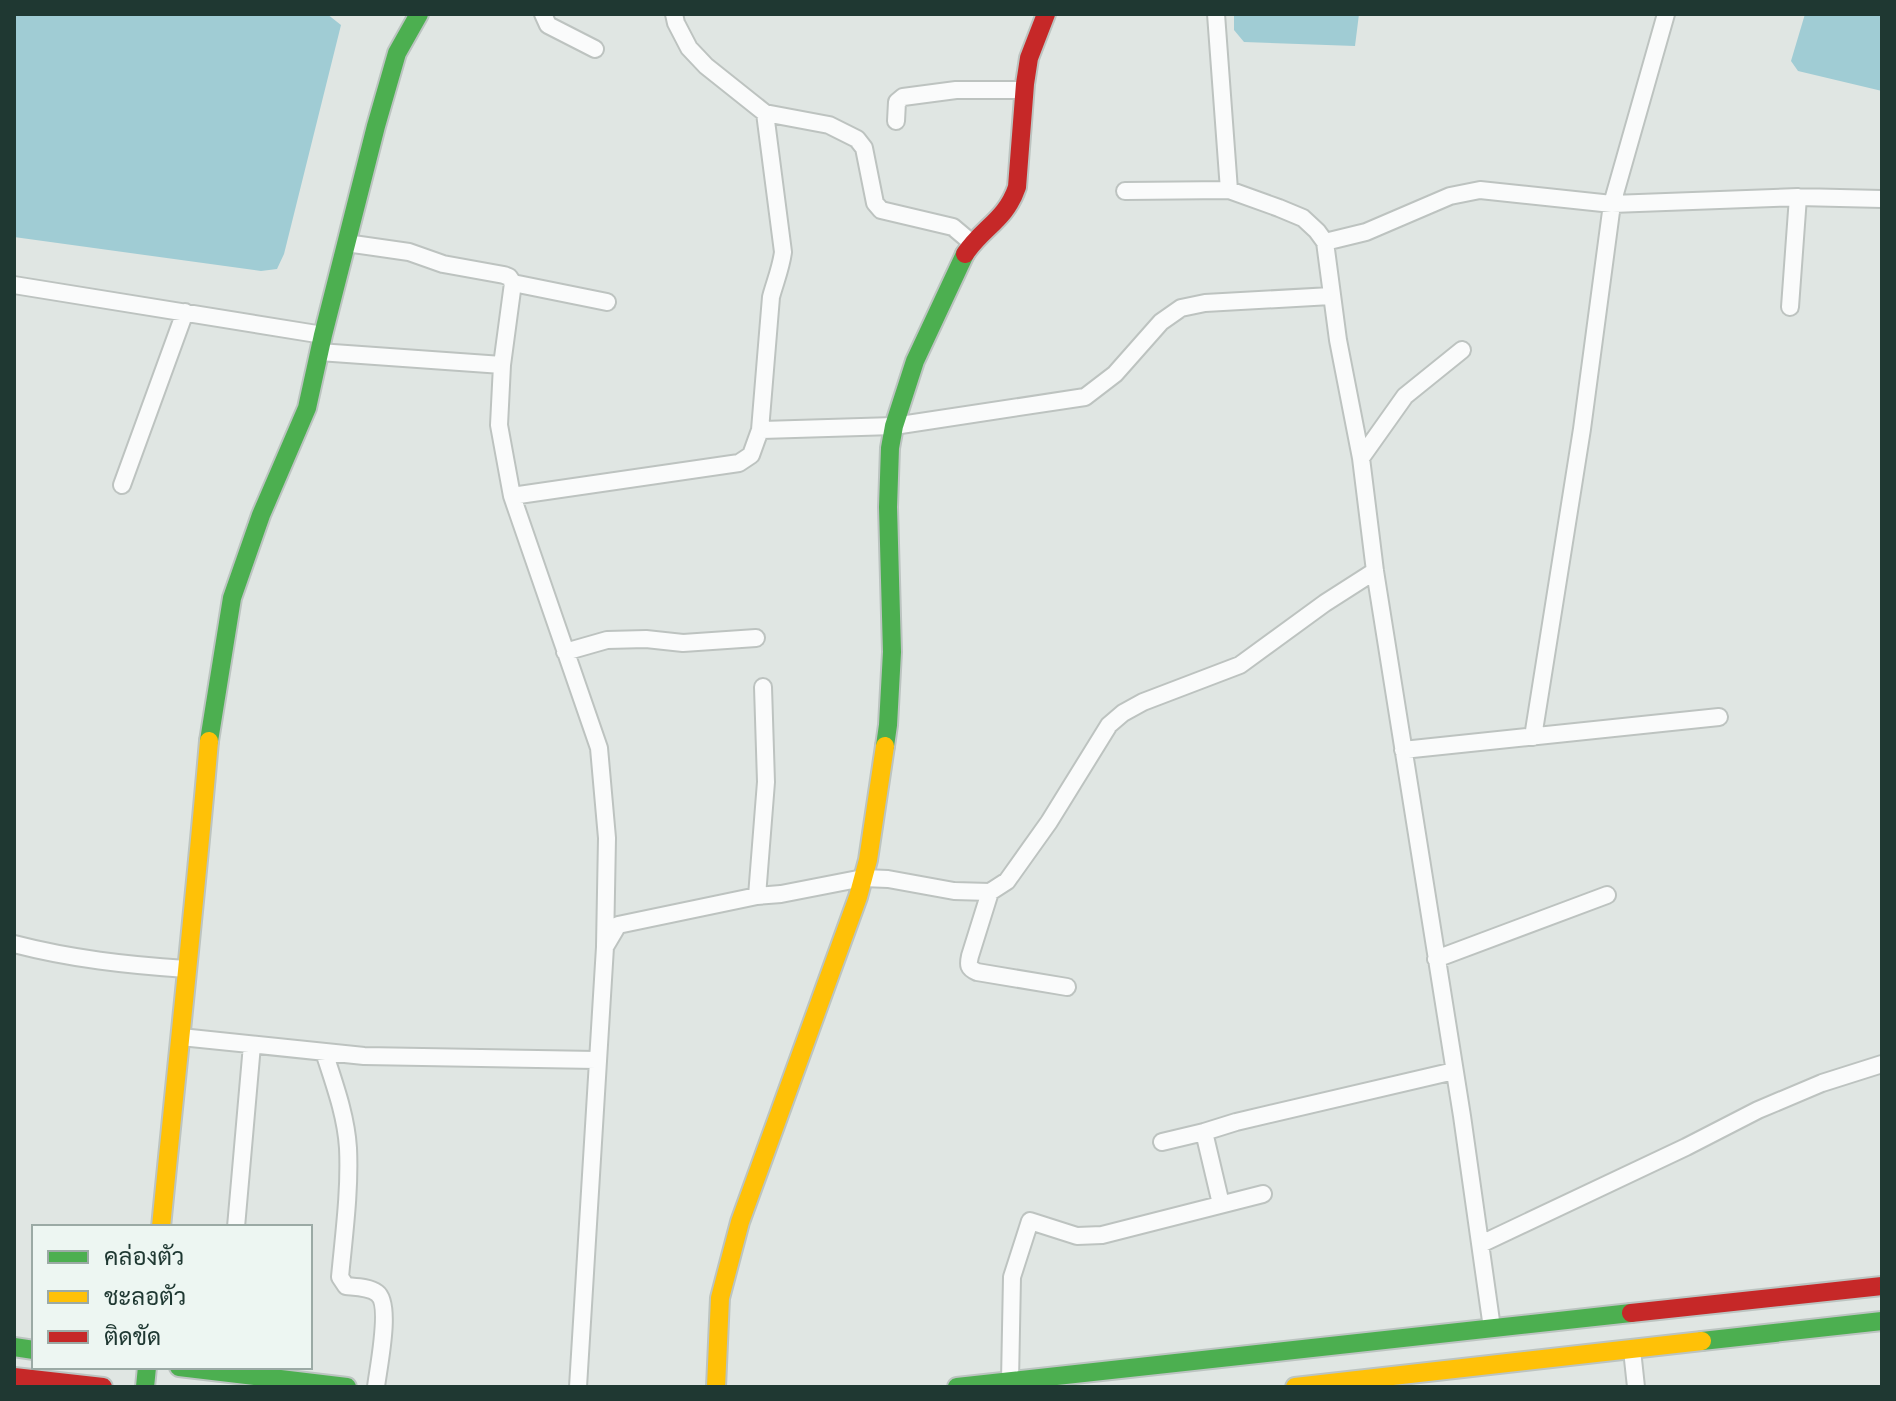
<svg xmlns="http://www.w3.org/2000/svg" width="1896" height="1401" font-family="Karla,Sarabun,sans-serif">
  <style>
    .water { fill: #a0ccd4 }
    .lines { fill: none; stroke-linecap: round; stroke-linejoin: round }
    .street-casing { stroke: #bdc3c0; stroke-width: 20 }
    .fast-casing { stroke: #bcc4c1; stroke-width: 22 }
    .slow-casing { stroke: #bcc4c1; stroke-width: 22 }
    .jam-casing { stroke: #bcc4c1; stroke-width: 22 }
    .street { stroke: #fafbfb; stroke-width: 16 }
    .fast { stroke: #4caf50; stroke-width: 18 }
    .slow { stroke: #ffc107; stroke-width: 18 }
    .jam { stroke: #c62828; stroke-width: 18 }
  </style>
  <rect width="100%" height="100%" fill="#e0e6e3"/>
  <!-- water -->
  <path class="water" d="M14,14H327L341,25L284,254L277,269L261,271L14,237Z
    M1234,14H1359L1355,46L1244,42L1234,30Z
    M1805,14H1882V91L1798,71L1791,61Z"/>
  <g class="lines">
    <defs>
      <path id="street" d="M543,14L548,25L595,49
        M674,14L676,23L689,48L706,66L765,113L829,125L857,139L864,148L875,203L881,210L953,227L972,243
        M1216,14L1229,190
        M896,121L897,102L903,97L956,90H1025
        M1125,191L1229,190L1279,208L1303,218L1317,231L1325,242L1338,340L1361,458L1375,571L1462,1116L1492,1328
        M1325,242L1366,232L1450,196L1480,190L1612,204L1798,197L1882,199
        M346,243L409,252L443,264L504,275L509,277L513,283L502,365L499,425L512,496L599,748L607,838L605,946
        M513,283L607,302
        M14,285L323,335
        M1790,307L1798,197
        M319,352L502,365
        M760,430L894,426L1085,397L1115,374L1161,322L1181,308L1205,303L1331,296
        M1361,458L1405,396L1462,350
        M122,485L185,312
        M512,496L739,463L751,455L760,430L771,297C775,282 781,268 783,252L765,113
        M565,652L607,640L646,639L683,643L756,638
        M1533,737L1582,429L1612,204L1666,14
        M1403,750L1719,717
        M990,892L970,956C968,965 968,968 977,972L1067,987
        M757,896L766,782L763,687
        M14,944C72,959 127,965 186,969
        M1436,959L1607,895
        M181,1037L364,1056L596,1060
        M324,1052C334,1083 346,1115 348,1148C350,1191 344,1234 340,1277L346,1286C355,1287 369,1287 377,1293C392,1304 378,1369 376,1387
        M1204,1132L1221,1204
        M1162,1142L1204,1132L1236,1122L1454,1071
        M236,1227L252,1045
        M1481,1244L1686,1147L1758,1110L1822,1083L1882,1064
        M1632,1350L1636,1387
        M1010,1381L1012,1277L1030,1221L1077,1236L1102,1235L1263,1194
        M578,1387L605,947L618,925L757,896L781,894L863,878L888,879L954,891L990,892L1007,881L1049,822L1109,725L1123,713L1143,702L1240,665L1325,603L1375,571"/>
      <path id="fast" d="M209,741L232,598L261,515L307,408L323,335L376,126L397,53L419,14
        M885,746L888,725L892,652L888,507L890,448L894,426L915,361L965,254
        M1702,1341L1882,1321
        M14,1347L34,1350
        M179,1367L347,1387
        M145,1387L147,1367
        M957,1387L1631,1313"/>
      <path id="slow" d="M161,1227C177,1065 195,903 209,741
        M716,1387L720,1298L740,1222L858,897L868,860L885,746
        M1295,1387L1702,1341"/>
      <path id="jam" d="M965,254C982,228 1006,220 1017,187L1025,84L1029,58L1046,14
        M1631,1313L1882,1286
        M14,1377L103,1387"/>
    </defs>
    <!-- street casing -->
    <use href="#street" class="street-casing"/>
    <!-- fast casing -->
    <use href="#fast" class="fast-casing"/>
    <!-- slow casing -->
    <use href="#slow" class="slow-casing"/>
    <!-- jam casing -->
    <use href="#jam" class="jam-casing"/>
    <!-- street -->
    <use href="#street" class="street"/>
    <!-- fast -->
    <use href="#fast" class="fast"/>
    <!-- slow -->
    <use href="#slow" class="slow"/>
    <!-- jam -->
    <use href="#jam" class="jam"/>
  </g>
  <!-- border -->
  <rect width="1896" height="1401" fill="none" stroke="#1f3832" stroke-width="32"/>
  <!-- legend -->
  <rect x="32" y="1225" width="280" height="144" fill="#edf6f2" stroke="#9baaa5" stroke-width="2"/>
  <rect x="48" y="1251" width="40" height="12" fill="#4caf50" stroke="#9baaa5" stroke-width="2"/>
  <text x="104" y="1265" font-size="24" fill="#1f3832">คล่องตัว</text>
  <rect x="48" y="1291" width="40" height="12" fill="#ffc107" stroke="#9baaa5" stroke-width="2"/>
  <text x="104" y="1305" font-size="24" fill="#1f3832">ชะลอตัว</text>
  <rect x="48" y="1331" width="40" height="12" fill="#c62828" stroke="#9baaa5" stroke-width="2"/>
  <text x="104" y="1345" font-size="24" fill="#1f3832">ติดขัด</text>
</svg>
